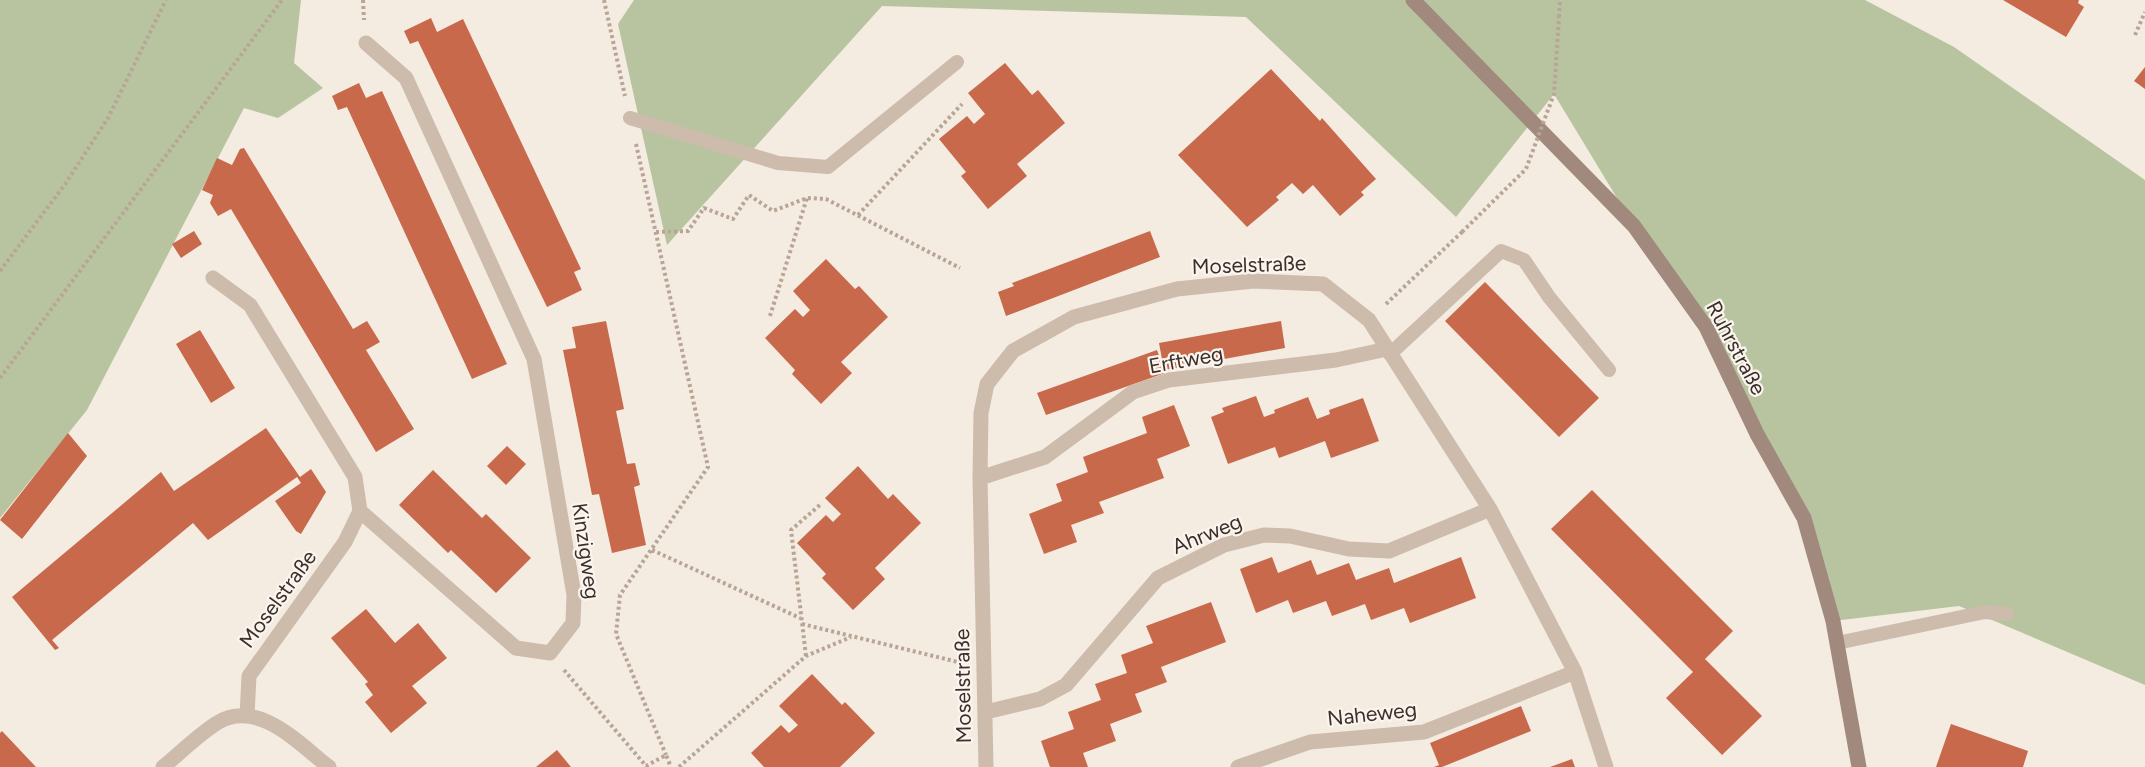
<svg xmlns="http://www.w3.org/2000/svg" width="2145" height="767" font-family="Figtree,sans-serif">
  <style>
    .green { fill: #b8c4a0 }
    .building { fill: #c8694b }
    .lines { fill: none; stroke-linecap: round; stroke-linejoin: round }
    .path { stroke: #b9a596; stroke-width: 4; stroke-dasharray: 3 3; stroke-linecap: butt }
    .lane { stroke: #cdbbac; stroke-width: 14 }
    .street { stroke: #cdbbac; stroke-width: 15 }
    .secondary { stroke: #a18a7d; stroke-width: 15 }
    .path-bridge { stroke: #b9a596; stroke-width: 4; stroke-dasharray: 3 3; stroke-linecap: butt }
    .labels { text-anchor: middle; stroke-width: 4.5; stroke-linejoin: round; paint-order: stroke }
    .street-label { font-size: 21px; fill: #3b302b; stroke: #fbf5ee }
  </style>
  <rect width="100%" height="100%" fill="#f4ebe1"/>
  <!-- green -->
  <path class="green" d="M0,0H301L294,63L323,88L278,118L244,108L87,410L0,518Z
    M634,0H1865L1954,47L2145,180V685L1959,606L1833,621L1804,518L1706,328L1634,226L1554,94L1456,217L1246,17L882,6L667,245L618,24Z"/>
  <!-- building -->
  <path class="building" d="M2003,0H2079L2078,3L2084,7L2066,37Z
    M431,18L437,32L463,19L581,269L574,272L582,290L547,307L418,41L410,44L404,31Z
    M1005,63L1032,95L1038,90L1065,123L1017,164L1027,176L988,209L961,176L966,172L939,139L967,116L974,124L985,114L968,93Z
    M2145,67V89L2134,81Z
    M1271,69L1320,121L1322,118L1376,179L1361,192L1364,195L1340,216L1313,185L1303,194L1292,183L1276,197L1279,200L1247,227L1178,155Z
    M359,83L366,98L382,91L507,364L472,379L347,107L338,110L332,96Z
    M244,148L353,329L367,321L380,342L366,350L414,429L376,452L231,209L218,216L210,203L213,195L202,190L217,158L232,165L240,149Z
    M194,231L202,244L181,258L172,244Z
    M1150,231L1160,257L1006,316L998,292L1014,286L1012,283Z
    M826,259L855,289L859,286L888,317L841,362L852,373L821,404L792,374L795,370L765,338L795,309L803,317L810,310L793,291Z
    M1485,282L1599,398L1559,437L1445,321Z
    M606,321L624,409L616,411L627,464L635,463L640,485L634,487L646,545L612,553L599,494L592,495L563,350L576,348L572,327Z
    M1281,321L1285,348L1164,370L1165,373L1046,415L1037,393L1157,350L1164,370L1159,343Z
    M200,330L235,388L211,403L176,344Z
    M1256,396L1264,417L1275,413L1274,410L1308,397L1317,419L1330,414L1329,410L1363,398L1379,441L1331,458L1325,441L1279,458L1275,447L1228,464L1211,417L1224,412L1222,408Z
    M1174,405L1190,446L1157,459L1164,478L1099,502L1104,513L1071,525L1077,542L1044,554L1029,514L1062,501L1056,484L1088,472L1083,457L1147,433L1142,417Z
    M266,428L300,477L311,469L326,492L301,534L296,531L275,501L301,483L297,477L208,540L193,523L52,640L59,648L55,650L12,597L161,472L174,491Z
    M68,433L87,456L22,539L0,520Z
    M507,446L526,464L506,485L487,466Z
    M858,466L888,499L893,494L921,523L875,568L885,579L853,610L822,578L826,574L797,543L826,515L833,522L841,514L825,498Z
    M433,470L482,518L486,514L531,558L496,593L451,550L448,553L399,505Z
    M1592,490L1733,631L1705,659L1762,716L1722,755L1666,698L1693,672L1551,529Z
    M1272,557L1278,573L1311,560L1317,575L1349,563L1356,580L1389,568L1394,583L1461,557L1476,598L1410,623L1404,608L1371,620L1365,604L1332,616L1326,601L1293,613L1288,600L1256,613L1240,569Z
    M1211,602L1226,642L1161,667L1167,682L1135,694L1142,712L1110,724L1116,741L1083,753L1088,767H1050L1041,741L1074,729L1068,712L1101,700L1095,684L1127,673L1121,655L1153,643L1146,626Z
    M366,609L395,643L418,623L447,658L412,686L427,703L391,733L365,702L373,695L365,684L368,682L331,638Z
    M812,674L842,705L845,702L875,733L840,767H764L751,753L781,725L789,733L798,725L779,706Z
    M1521,706L1531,731L1442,767H1434L1439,765L1430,743Z
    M1951,724L2028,751L2023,767H1936Z
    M2,731L36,767H0V733Z
    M557,750L571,767H536Z
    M1572,759L1575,767H1550Z"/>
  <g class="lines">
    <!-- path -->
    <path class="path" d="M363,0L364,20
      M604,0L625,96
      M1559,17L1560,0
      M2135,35L2145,12
      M636,144L708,467L620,595L616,634L666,755
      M858,215L962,104
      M656,232L688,231L704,208L733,219L749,195L773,211L807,198L826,199L960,268
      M0,271L66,183L108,118L166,0
      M1386,304L1462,232
      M770,316L807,198
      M0,378L282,0
      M652,550L800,618
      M802,624L962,663
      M806,656L791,530L821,504
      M564,670L646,766L666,755L671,767
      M679,767L806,656L851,637"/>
    <!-- lane -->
    <path class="lane" d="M630,118L778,163L828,167L957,62
      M1390,354L1501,251L1524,260L1549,297L1609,370
      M1837,643L1985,612L2007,614"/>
    <!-- street -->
    <path class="street" d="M213,278L250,305L355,477L360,511L516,648L550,653L573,623L574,595L534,359L406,78L366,43
      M980,478L1045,457L1133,392L1169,380L1336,360L1387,349
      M986,712L1040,699L1066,685L1158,578L1224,545L1264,535L1290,536L1349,549L1389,551L1490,509
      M247,716L249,676L345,542L360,511
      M163,767C180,753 198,735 217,723C258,698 299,744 329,767
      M986,767L980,478L981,413L987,384L1013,351L1074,317L1177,289L1253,281L1323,284L1369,320L1490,509L1575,672L1606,767
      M1238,767L1310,742L1424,732L1575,672"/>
    <!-- secondary -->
    <path class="secondary" d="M1413,0L1634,226L1706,327L1757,434L1804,518L1833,621L1859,767"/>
    <!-- path-bridge -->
    <path class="path-bridge" d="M1462,232L1526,169L1554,94L1559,17"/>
  </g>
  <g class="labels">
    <!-- street labels -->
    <g class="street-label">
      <text transform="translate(1249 265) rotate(-2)" y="7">Moselstraße</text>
      <text transform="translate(1736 348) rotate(62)" y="7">Ruhrstraße</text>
      <text transform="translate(1186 360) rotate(-10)" y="7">Erftweg</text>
      <text transform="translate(1207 534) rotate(-22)" y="7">Ahrweg</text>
      <text transform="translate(586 551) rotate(82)" y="7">Kinzigweg</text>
      <text transform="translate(278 599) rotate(-54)" y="7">Moselstraße</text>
      <text transform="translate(963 686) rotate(-91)" y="7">Moselstraße</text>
      <text transform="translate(1372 714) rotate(-6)" y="7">Naheweg</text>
    </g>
  </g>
</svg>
